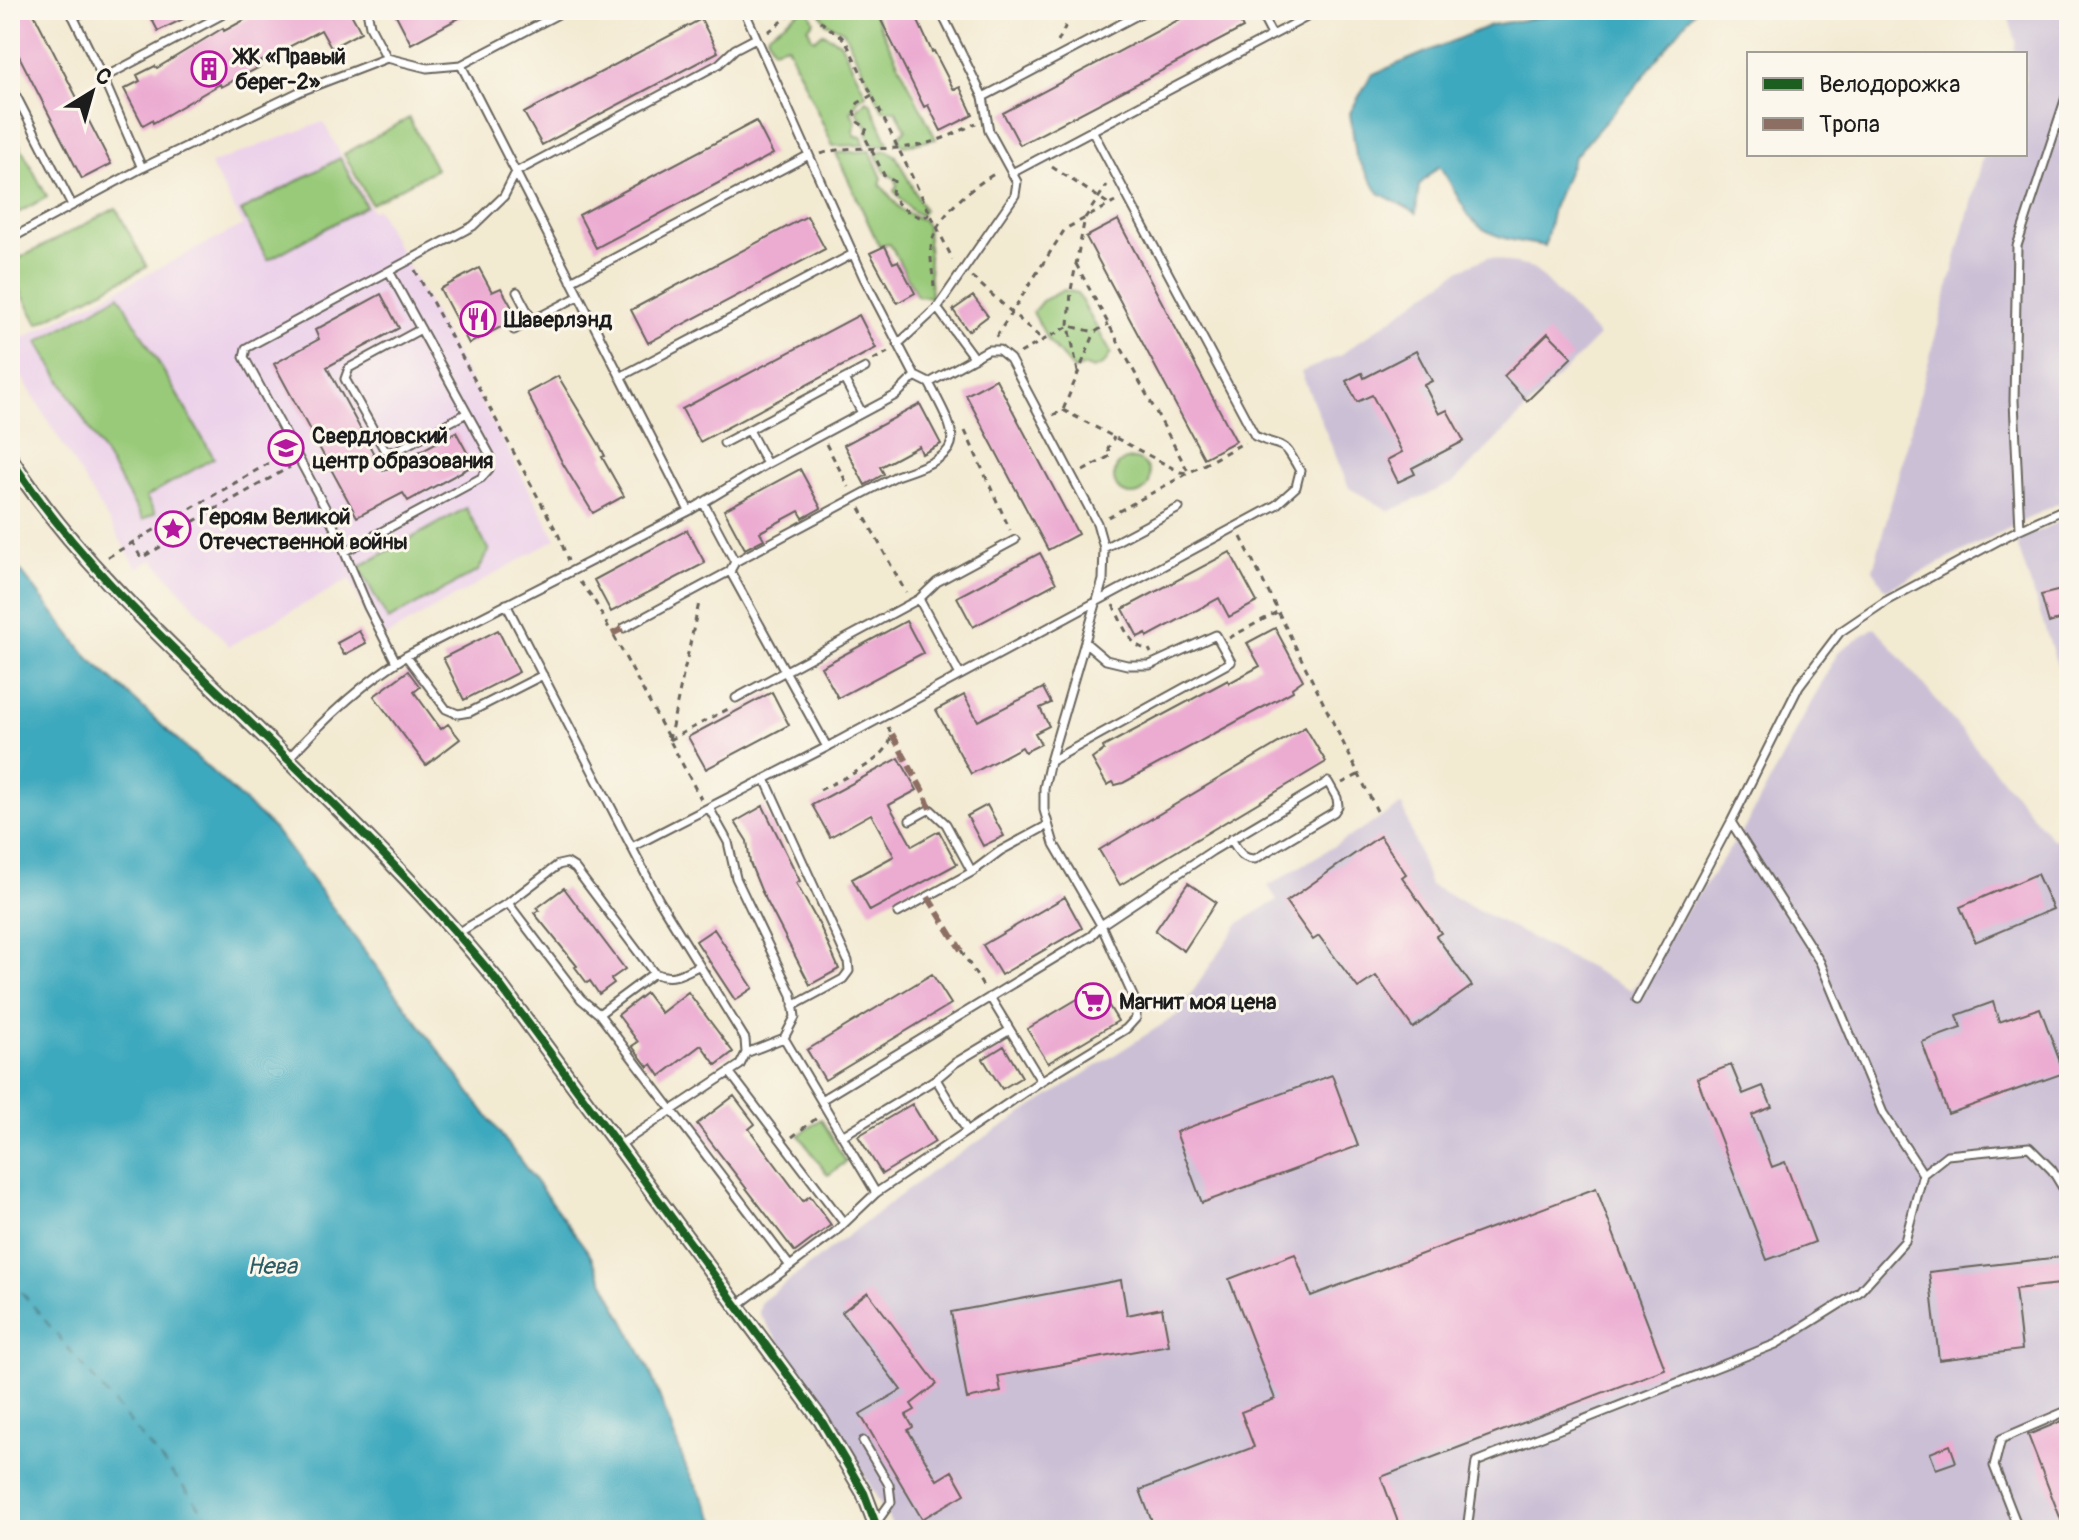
<svg xmlns="http://www.w3.org/2000/svg" width="2079" height="1540" font-family="Pangolin,sans-serif">
  <style>
    .built { fill: #ecd1ea }
    .industrial { fill: #cbbfd5 }
    .green { fill: #99ca79; stroke: #5a734a; stroke-width: 2 }
    .water { fill: #3ea9be; stroke: #2d626d; stroke-width: 2 }
    .lines { fill: none; stroke-linecap: round; stroke-linejoin: round }
    .ferry { stroke: #2b5b65; stroke-width: 2; stroke-dasharray: 10 8; stroke-linecap: butt }
    .building { fill: #ecacd2 }
    .service-casing { stroke: #67645c; stroke-width: 11 }
    .minor-casing { stroke: #67645c; stroke-width: 18 }
    .path { stroke: #67645c; stroke-width: 3; stroke-dasharray: 6 6; stroke-linecap: butt }
    .service { stroke: #fff; stroke-width: 7 }
    .minor { stroke: #fff; stroke-width: 14 }
    .quiet { stroke: #8d6e63; stroke-width: 6; stroke-dasharray: 12 6; stroke-linecap: butt }
    .cycleway-casing { stroke: #fbf7ec; stroke-width: 13 }
    .cycleway { stroke: #1b5e20; stroke-width: 8 }
    .labels { text-anchor: middle; stroke-width: 6; stroke-linejoin: round; paint-order: stroke }
    .poi-label { font-size: 22px; font-weight: bold; fill: #1c1c1c; stroke: #fbf7ec; text-anchor: start }
    .water-label { font-size: 24px; font-style: italic; fill: #2b5b65; stroke: #fbf7ec }
  </style>
  <rect width="100%" height="100%" fill="#fbf7ec"/>
  <filter id="ink" filterUnits="userSpaceOnUse"><feTurbulence type="fractalNoise" baseFrequency=".0125" numOctaves="2"/><feDisplacementMap in="SourceGraphic" scale="16" xChannelSelector="R" yChannelSelector="G"/><feConvolveMatrix kernelMatrix="1 2 1 2 8 2 1 2 1" color-interpolation-filters="sRGB"/></filter>
  <filter id="wash" filterUnits="userSpaceOnUse"><feTurbulence type="fractalNoise" baseFrequency=".006" numOctaves="4" result="noise"/><feDisplacementMap in="SourceGraphic" scale="32" xChannelSelector="R" yChannelSelector="G"/><feGaussianBlur stdDeviation="1.8" result="paint"/><feColorMatrix in="noise" values="0 0 0 0 0 0 0 0 0 0 0 0 0 0 0 0 0 1.4 0 .05"/><feComposite in="paint" operator="in"/></filter>
  <g filter="url(#wash)">
    <rect width="100%" height="100%" fill="#f3ead2"/>
    <!-- built -->
    <path class="built" d="M323,122L372,211L377,209L556,539L377,641L350,579L229,646L153,559L137,568L10,357V345L243,225L210,164Z"/>
    <!-- industrial -->
    <path class="industrial" d="M2006,10H2069V258L2067,267L2069,281V498L1886,590L1873,570L1984,154H2025V54H2013L2016,41Z
      M1488,257L1533,268L1599,336L1453,483L1390,511L1349,488L1301,372L1339,356L1461,269Z
      M2069,517V701L2016,541Z
      M1875,627L2053,840L2069,834V1530H895L834,1421L759,1313L761,1302L932,1171L1177,1015L1239,923L1277,900L1268,886L1402,805L1430,885L1632,990L1747,824L1838,652Z"/>
    <!-- green -->
    <path class="green" d="M802,10H809L814,21L808,28L812,38L816,39L823,33L840,42L866,94L858,100L851,112L856,122L853,131L856,136L862,137L864,145L833,146L787,45L773,49L767,35Z
      M819,10H872L936,139L904,146L897,139L906,129L896,111L883,110L843,30L826,23Z
      M866,100L870,102L888,143L885,145H872L867,135L868,127L856,111Z
      M409,118L436,169L371,204L344,154Z
      M12,130L47,197L10,217V131Z
      M887,150L896,156L924,210L920,215L911,210L894,191L897,186L896,179L886,173L876,155L877,152Z
      M870,151L882,178L880,184L902,211L923,220L927,226L931,297L917,296L890,244L879,246L836,153Z
      M340,158L366,206L268,260L241,211Z
      M116,208L147,267L38,324L10,271V263Z
      M1064,290L1077,293L1111,353L1104,364L1093,369L1086,366L1074,370L1049,342L1033,312L1042,301Z
      M119,295L214,458L146,497L155,513L143,520L38,342Z
      M1114 477a18 18 0 1 1 36 0a18 18 0 1 1-36 0Z
      M466,508L489,551L478,571L388,620L359,567Z
      M821,1119L846,1162L828,1175L799,1135Z"/>
    <!-- water -->
    <path class="water" d="M1561,10H1695L1631,92L1574,157L1553,208L1545,246C1522,242 1491,239 1473,221C1463,210 1451,181 1439,166L1419,185L1416,213L1379,193L1356,156L1350,113L1371,75L1491,25L1548,16Z
      M10,557L87,656L274,829L589,1253L650,1371L687,1470L721,1530H10Z"/>
    <g class="lines">
      <!-- ferry -->
      <path class="ferry" d="M10,1278L219,1530"/>
    </g>
    <g id="blocks">
      <!-- building -->
      <path class="building" d="M27,10H32L111,164L82,179L16,50L10,53V19Z
        M147,10H202L158,31Z
        M269,10H349L361,32L331,48L321,30L258,63L260,67L221,87L220,84L153,123L152,120L143,125L124,89L140,81L137,75L155,66L157,68L223,28L224,31L259,12L260,15Z
        M405,10H474L411,44L396,15Z
        M876,10H913L932,52L934,51L954,90L960,87L973,115L941,131L928,105L924,107Z
        M1197,10H1234L1243,28L1020,145L1003,113Z
        M701,19L718,52L542,145L524,113Z
        M756,121L773,154L596,248L579,215Z
        M807,216L825,249L648,343L631,310Z
        M1118,220L1236,441L1204,458L1086,237Z
        M885,246L893,263L898,261L915,293L897,303L870,253Z
        M479,268L492,292L501,288L518,318L469,344L440,289Z
        M381,294L399,328L327,367L383,471L456,432L474,465L408,501L403,493L357,517L274,364L319,339L315,330Z
        M973,296L988,316L968,331L953,310Z
        M859,315L876,348L700,442L682,409Z
        M1548,333L1572,357L1527,401L1504,376Z
        M1416,351L1432,381L1424,385L1439,414L1447,410L1464,441L1412,468L1415,474L1398,482L1387,460L1402,452L1372,395L1357,402L1346,381L1362,373L1364,378Z
        M558,376L600,446L605,456L602,457L624,496L593,513L563,464L527,393Z
        M996,379L1078,534L1048,550L966,395Z
        M920,404L941,444L922,454L919,446L880,467L884,474L865,485L844,445Z
        M800,469L821,508L803,518L799,511L760,532L764,539L745,549L724,510Z
        M687,530L705,563L611,612L594,580Z
        M1230,552L1257,602L1229,617L1219,598L1147,637L1146,633L1138,637L1123,609Z
        M1040,553L1056,583L973,627L957,597Z
        M2069,588V617L2049,623L2041,595Z
        M906,621L923,653L838,698L821,667Z
        M1275,628L1303,680L1292,688L1293,691L1123,783L1115,785L1113,782L1107,785L1092,759L1104,750L1103,747L1228,680L1229,683L1260,666L1247,643Z
        M498,630L519,672L464,700L443,658Z
        M359,631L366,643L344,655L337,643Z
        M408,671L420,687L414,692L441,729L448,724L460,739L426,765L374,696Z
        M1043,688L1051,703L1040,708L1049,726L1035,733L1041,744L1025,752L1022,747L971,774L936,710L964,695L978,721Z
        M772,692L789,725L706,769L688,737Z
        M1305,727L1326,762L1120,885L1099,850Z
        M899,758L917,790L889,805L912,846L939,831L957,864L870,911L852,879L894,856L871,814L830,837L812,805Z
        M987,805L1004,836L983,846L967,816Z
        M763,806L800,881L796,883L820,926L839,969L810,985L761,890L750,863L747,841L735,822Z
        M1380,836L1406,874L1402,877L1441,933L1436,936L1472,986L1413,1028L1376,976L1358,988L1319,936L1313,940L1286,902Z
        M2037,874L2053,909L1975,942L1960,907Z
        M1188,883L1216,902L1184,951L1155,931Z
        M564,888L625,969L611,979L614,983L599,994L590,981L587,983L575,967L577,966L534,913L539,910L537,908Z
        M1065,897L1082,928L1001,975L983,945Z
        M714,929L753,988L735,1000L696,941Z
        M932,974L951,1004L825,1080L807,1050Z
        M1091,991L1101,993L1118,1021L1048,1063L1027,1029Z
        M688,992L733,1052L716,1065L701,1045L660,1076L652,1064L648,1067L632,1046L638,1042L618,1015L646,993L661,1013Z
        M1993,1002L1999,1022L2040,1008L2064,1073L1948,1114L1922,1042L1961,1028L1957,1015Z
        M1004,1046L1022,1077L1002,1089L983,1059Z
        M1731,1065L1743,1094L1763,1086L1772,1107L1752,1115L1772,1167L1785,1162L1815,1242L1767,1260L1697,1078Z
        M1332,1075L1358,1146L1202,1203L1176,1132Z
        M734,1096L755,1124L749,1129L803,1201L810,1196L831,1225L795,1252L697,1124Z
        M912,1104L935,1142L882,1174L858,1136Z
        M1596,1188L1665,1369L1381,1477L1401,1530H1155L1140,1490L1254,1447L1241,1412L1275,1399L1229,1279L1295,1254L1311,1296Z
        M2069,1256V1283L2015,1289L2022,1350L1939,1360L1929,1272Z
        M1121,1280L1127,1315L1162,1308L1169,1345L998,1376L1001,1392L967,1399L951,1312Z
        M868,1292L937,1384L911,1404L915,1410L906,1415L913,1427L908,1430L937,1480L952,1471L965,1494L922,1519L860,1414L901,1390L842,1312Z
        M2069,1418V1530H2065L2028,1435Z
        M1950,1445L1956,1462L1936,1469L1930,1453Z"/>
    </g>
  </g>
  <g filter="url(#ink)">
    <use href="#blocks" fill-opacity="0" stroke="#67645c" stroke-width="2"/>
    <g class="lines">
      <defs>
        <path id="service" d="M70,10L103,78L142,168
          M367,10L370,26L387,58
          M940,10L983,97L989,131L1012,173
          M1259,10L1272,35
          M73,17L88,10
          M461,65L689,511
          M103,78L231,10
          M10,84L72,205
          M983,97L1147,10
          M10,239L142,168L301,91L387,58L427,68L461,65L566,10
          M571,281L809,155
          M517,292L532,320
          M937,308L974,358
          M421,329L349,368L345,379L384,449L394,452L467,413
          M514,330L579,296
          M898,344L937,308L1015,195L1017,182L1012,173L1305,18L1313,10
          M620,377L853,254
          M844,379L862,413
          M749,430L767,464
          M724,443L865,368
          M2020,529L2014,401L2017,246L2069,88
          M1104,548L1179,508
          M346,551L481,478L489,469L490,455L389,271
          M735,562L896,476C967,453 961,443 929,383
          M919,599L960,675
          M506,604L659,900L745,1039L746,1053L740,1065L618,1146
          M624,628L730,571
          M406,656L446,709L458,714L470,712L543,675
          M396,662L368,607L328,513L244,357L246,348L473,226L504,196L516,172L719,64L735,49L756,38
          M736,698L919,599L937,582L1015,540
          M827,747L1276,505L1296,487L1300,471C1281,436 1286,451 1255,436L1092,130
          M288,759C324,719 361,684 406,656L689,511L767,464L896,395L915,376L864,278L744,10
          M1051,761L1231,662L1216,635L1150,665H1127L1106,660L1086,643
          M765,779L848,961L849,971L843,979L793,1006
          M709,808L728,842L736,878L792,995L795,1017L784,1038L746,1053
          M910,820L930,809L946,824L972,872
          M1731,822L1820,962L1883,1113L1923,1174
          M632,847L827,747L730,571L735,562L703,502
          M508,903L581,999L599,1014L790,1266
          M898,913L972,872L1000,851L1048,825
          M458,933L508,903L558,865L567,863L575,868L654,973C671,981 682,974 698,966
          M990,997L1041,1081
          M1636,1000L1731,822L1799,686L1840,632L1886,601L2020,529L2069,507
          M599,1014L654,973
          M784,1038L876,1193
          M730,1073L844,1223
          M936,1079L967,1131
          M821,1100L1091,936L1101,925L1212,851L1328,782L1337,798L1338,806L1334,812L1255,859C1241,859 1238,850 1231,839
          M842,1136L936,1079L955,1063L1010,1030
          M738,1305L834,1233L876,1193L1041,1081L1126,1029L1136,1018V1003L1101,925L1054,844L1044,810V788L1050,761L1103,580L1104,548L1097,523L1010,359L999,350H988L929,383L915,376
          M863,1441L889,1485L891,1502L876,1523
          M1467,1530L1476,1462L1776,1344L1859,1292L1905,1241L1923,1174L1947,1155L2029,1147L2052,1170L2066,1193
          M2019,1530L1994,1466L2001,1439L2069,1410"/>
        <path id="minor" d="M10,458C70,551 154,630 233,706C323,793 415,881 494,977L821,1420L864,1493L878,1530"/>
      </defs>
      <!-- service casing -->
      <use href="#service" class="service-casing"/>
      <!-- minor casing -->
      <use href="#minor" class="minor-casing"/>
      <!-- path -->
      <path class="path" d="M814,10C825,33 837,27 847,44L953,260
        M768,32L797,10
        M1058,42L1073,10
        M872,95L858,103L854,112L858,122L867,128L864,135L885,177L894,181C894,185 892,189 892,193C895,206 912,215 923,218L930,214
        M821,154C846,145 872,150 897,148C927,146 950,137 976,123
        M1052,167L1109,204
        M1076,264L1189,473
        M415,270L559,536L568,561
        M972,277L1043,340
        M934,287C933,273 928,251 933,238C941,212 975,184 998,172
        M996,337L1065,229L1115,202
        M1020,353L1069,326L1095,332
        M873,360L888,352
        M1078,372L1069,326L1071,290L1085,218L1107,185
        M1063,410L1180,472L1189,473
        M1053,415L1063,410L1095,332L1108,324
        M965,431L1010,530
        M826,444L849,487
        M1083,471L1110,456L1108,448L1114,437
        M860,508L906,593
        M1108,517L1245,442
        M1241,537L1377,811
        M132,541L141,558L183,534L189,524L290,467
        M108,557L281,456
        M580,582L593,598L610,630
        M1113,605C1122,621 1129,649 1149,649L1151,653
        M614,636L701,799
        M1229,638L1279,611
        M669,740L699,603
        M669,740L730,708
        M1342,783L1360,774
        M820,790C840,779 904,755 888,727
        M961,950L984,988
        M792,1137L818,1117"/>
      <!-- service -->
      <use href="#service" class="service"/>
      <!-- minor -->
      <use href="#minor" class="minor"/>
      <!-- quiet -->
      <path class="quiet" d="M612,634L624,628
        M892,734L924,793L930,809
        M928,897L961,950"/>
      <defs>
        <path id="cycleway" d="M10,458C70,551 154,630 233,706C323,793 415,881 494,977L821,1420L864,1493L878,1530"/>
      </defs>
      <!-- cycleway casing -->
      <use href="#cycleway" class="cycleway-casing"/>
      <!-- cycleway -->
      <use href="#cycleway" class="cycleway"/>
    </g>
  </g>
  <!-- icons -->
  <defs>
    <symbol id="building-ring" viewBox="-11 -11 22 22"><circle r="9.5" fill="#fbf7ec" stroke="#b5179e" stroke-width="1.5"/><path d="M-4-6H4V6H1V3H-1V6H-4ZM-2.5-4.3h1.7v1.8h-1.7ZM.8-4.3h1.7v1.8H.8ZM-2.5-1h1.7V.8h-1.7ZM.8-1h1.7V.8H.8Z" fill="#b5179e"/></symbol>
    <symbol id="restaurant-ring" viewBox="-11 -11 22 22"><circle r="9.5" fill="#fbf7ec" stroke="#b5179e" stroke-width="1.5"/><path d="M-5-6h1v4h1v-4h1v4h1v-4h1v5L-1.5 .5V6h-2V.5L-5-1ZM5-6V6H3V1.5H1.5Q1.5-4 5-6Z" fill="#b5179e"/></symbol>
    <symbol id="school-ring" viewBox="-11 -11 22 22"><circle r="9.5" fill="#fbf7ec" stroke="#b5179e" stroke-width="1.5"/><path d="M0-5L7-2L0 1L-7-2ZM-4 1L0 2.5L4 1V4Q0 6-4 4Z" fill="#b5179e"/></symbol>
    <symbol id="sight-ring" viewBox="-11 -11 22 22"><circle r="9.5" fill="#fbf7ec" stroke="#b5179e" stroke-width="1.5"/><path d="M0-6L1.8-2.2L6-1.7L2.9 1.2L3.7 5.4L0 3.3L-3.7 5.4L-2.9 1.2L-6-1.7L-1.8-2.2Z" fill="#b5179e"/></symbol>
    <symbol id="supermarket-ring" viewBox="-11 -11 22 22"><circle r="9.5" fill="#fbf7ec" stroke="#b5179e" stroke-width="1.5"/><path d="M-6-5.5h2.5l.6 2H6L4.5 2H-2.5L-4.4-4H-6ZM-1.5 3.2a1.3 1.3 0 1 0 .1 0ZM3 3.2a1.3 1.3 0 1 0 .1 0Z" fill="#b5179e"/></symbol>
  </defs>
  <g fill-rule="evenodd">
    <use href="#building-ring" x="189" y="49" width="40" height="40"/>
    <use href="#restaurant-ring" x="458" y="299" width="40" height="40"/>
    <use href="#school-ring" x="266" y="428" width="40" height="40"/>
    <use href="#sight-ring" x="153" y="509" width="40" height="40"/>
    <use href="#supermarket-ring" x="1073" y="981" width="40" height="40"/>
  </g>
  <g class="labels">
    <!-- poi labels -->
    <g class="poi-label">
      <text x="235" y="64">ЖК «Правый<tspan x="235" dy="25">берег-2»</tspan></text>
      <text x="504" y="327">Шаверлэнд</text>
      <text x="312" y="443">Свердловский<tspan x="312" dy="25">центр образования</tspan></text>
      <text x="199" y="524">Героям Великой<tspan x="199" dy="25">Отечественной войны</tspan></text>
      <text x="1119" y="1009">Магнит моя цена</text>
    </g>
    <!-- water labels -->
    <g class="water-label">
      <text x="272" y="1274">Нева</text>
    </g>
  </g>
  <!-- margin -->
  <rect width="2079" height="1540" fill="none" stroke="#fbf7ec" stroke-width="40"/>
  <!-- legend -->
  <rect x="1747" y="52" width="280" height="104" fill="#fbf7ec" stroke="#a29f99" stroke-width="2"/>
  <rect x="1763" y="78" width="40" height="12" fill="#1b5e20" stroke="#a29f99" stroke-width="2"/>
  <text x="1819" y="92" font-size="24" fill="#1c1c1c">Велодорожка</text>
  <rect x="1763" y="118" width="40" height="12" fill="#8d6e63" stroke="#a29f99" stroke-width="2"/>
  <text x="1819" y="132" font-size="24" fill="#1c1c1c">Тропа</text>
  <!-- north arrow -->
  <g transform="translate(92 92) rotate(37)" stroke="#fbf7ec" stroke-width="6" paint-order="stroke">
  <path d="M0-6L14 30L0 20L-14 30Z" fill="#1c1c1c"/>
  <text y="-12" font-size="22" font-weight="bold" text-anchor="middle" fill="#1c1c1c">С</text>
  </g>
</svg>
